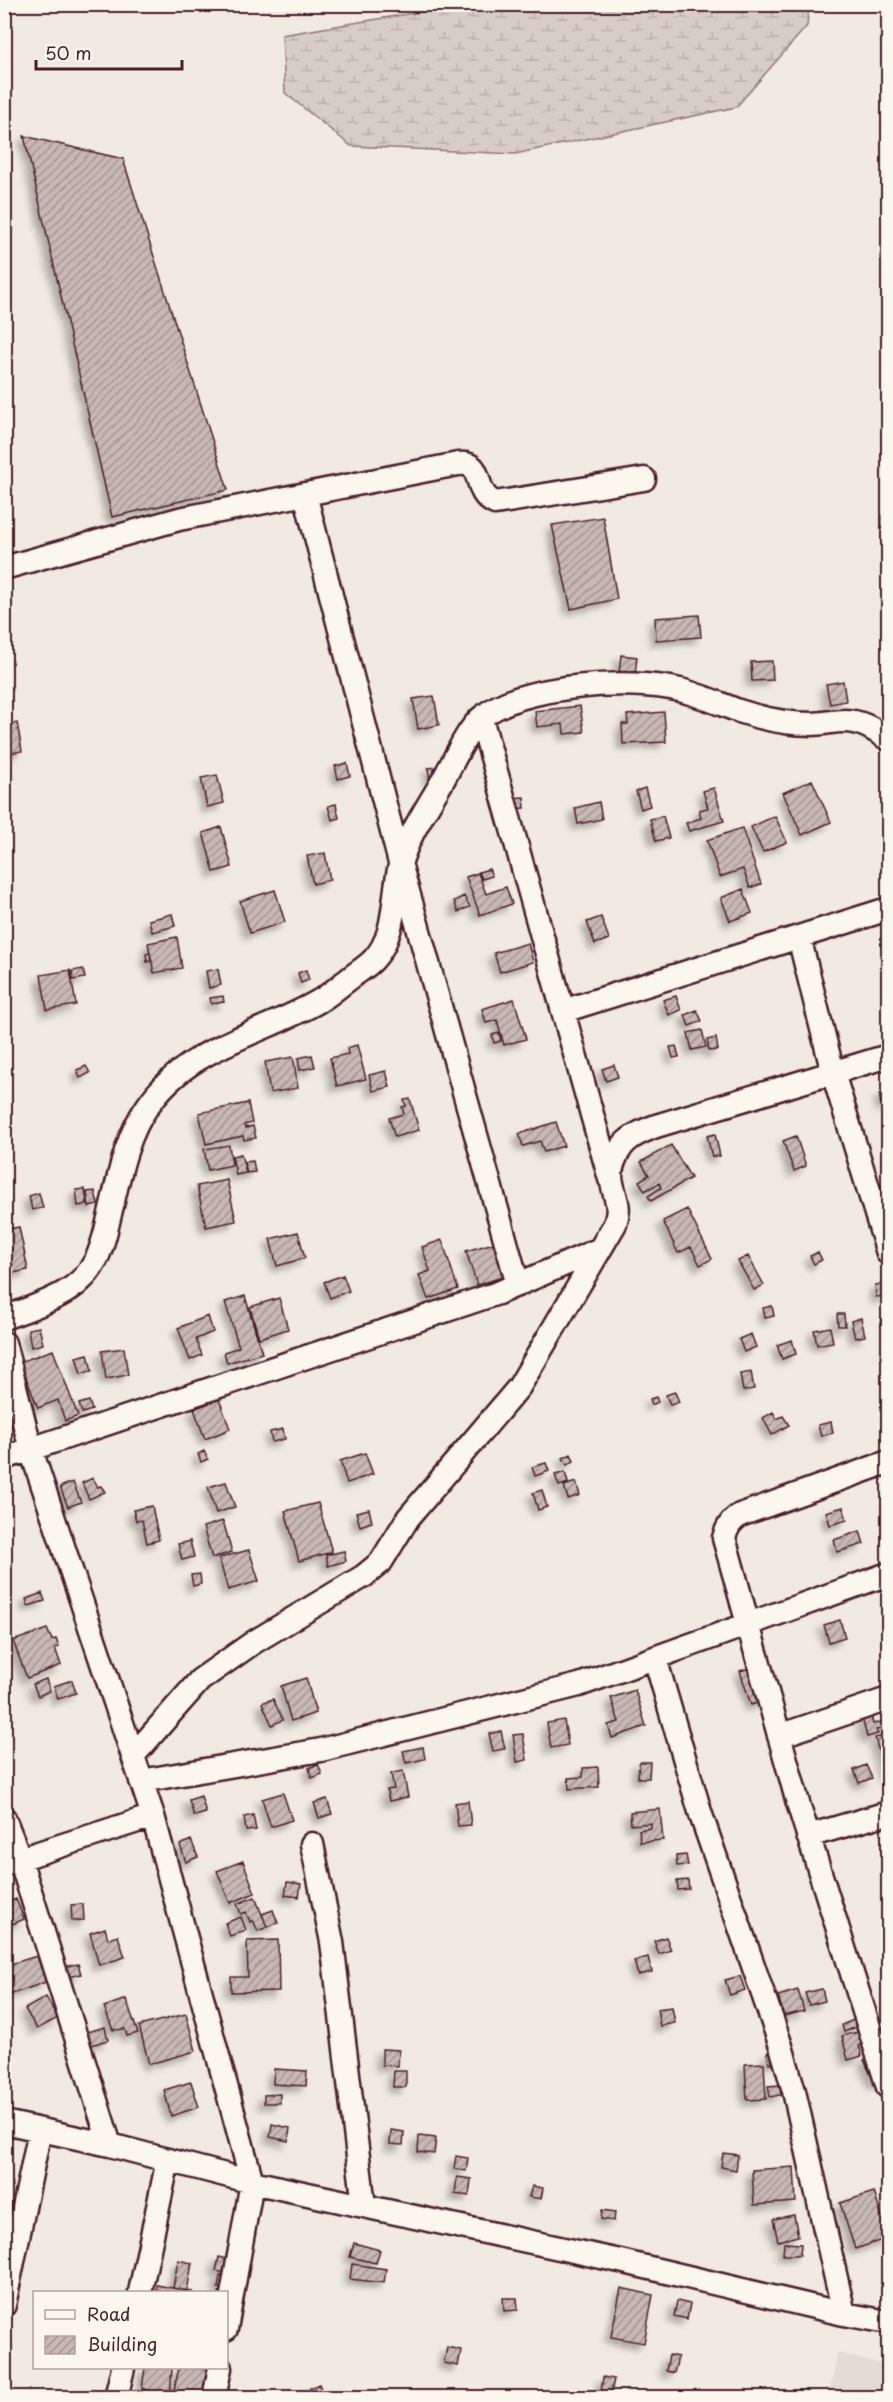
<svg xmlns="http://www.w3.org/2000/svg" width="893" height="2402" font-family="'Playpen Sans',sans-serif">
  <style>
    .built { fill: #e4dbd2 }
    .wetland { fill: url(#wetland-marsh); stroke: #917678; stroke-width: 1.5 }
    .building { fill: url(#building-hatch); stroke: #4a1f2b; stroke-width: 1.5; filter: url(#shadow) }
    .lines { fill: none; stroke-linecap: round; stroke-linejoin: round }
    .minor-casing { stroke: #4a1f2b; stroke-width: 27 }
    .minor { stroke: #fbf7ec; stroke-width: 22 }
  </style>
  <defs>
    <pattern id="wetland-marsh" width="20" height="14" patternUnits="userSpaceOnUse" patternTransform="scale(1.5)"><rect width="20" height="14" fill="#d8ccc6"/><path d="M1 5h8M5 5V1M11 12h8M15 12V8" fill="none" stroke="#bbafaa"/></pattern>
    <pattern id="building-hatch" width="6" height="6" patternUnits="userSpaceOnUse" patternTransform="scale(1.5)"><rect width="6" height="6" fill="#c8b8b3"/><path d="M-1 1l2-2M0 6l6-6M5 7l2-2" fill="none" stroke="#a49592"/></pattern>
    <filter id="shadow"><feDropShadow dx="-5.5" dy="5.5" stdDeviation="3" flood-color="#0004"/></filter>
  </defs>
  <rect width="100%" height="100%" fill="#f0eae0"/>
  <filter id="ink" filterUnits="userSpaceOnUse"><feTurbulence type="fractalNoise" baseFrequency=".0167" numOctaves="2"/><feDisplacementMap in="SourceGraphic" scale="12" xChannelSelector="R" yChannelSelector="G"/><feConvolveMatrix kernelMatrix="1 2 1 2 8 2 1 2 1" color-interpolation-filters="sRGB"/></filter>
  <g filter="url(#ink)">
    <!-- built -->
    <path class="built" d="M838,2353L888,2366V2397H828Z"/>
    <!-- wetland -->
    <path class="wetland" d="M468,4H809V5L807,26L736,107L515,154L351,146L285,93L282,35Z"/>
    <!-- building -->
    <path class="building" d="M24,136L123,159L228,490L112,517Z
      M603,517L617,599L571,609L552,525Z
      M699,615L701,637L656,640L655,618Z
      M621,655L637,657L635,674L619,673Z
      M772,661L773,680L752,681L751,662Z
      M843,681L846,701L830,704L826,684Z
      M434,696L439,725L418,729L413,699Z
      M580,706L584,732L564,734L563,724L537,727L535,711Z
      M664,712L666,742L623,744L622,724H628L627,715Z
      M17,723L22,751L4,754V725Z
      M347,763L350,776L338,779L335,766Z
      M440,767L430,782L428,768Z
      M217,775L224,803L207,807L201,778Z
      M812,780L831,822L802,835L783,793Z
      M645,788L650,806L641,809L636,791Z
      M714,788L724,821L689,831L686,823L701,818L699,810L708,808L703,791Z
      M524,797L525,808L511,809L510,798Z
      M599,802L602,819L578,824L575,808Z
      M336,804L339,818L332,820L328,806Z
      M663,816L669,838L656,841L650,819Z
      M775,816L787,842L763,852L751,827Z
      M221,827L232,867L214,872L203,833Z
      M742,828L761,884L750,888L743,869L720,877L707,840Z
      M325,853L330,880L313,884L307,856Z
      M489,869L492,876L482,879L479,872Z
      M478,873L486,894L506,887L512,904L480,915L466,877Z
      M743,889L752,913L730,921L721,898Z
      M275,890L285,922L250,933L240,901Z
      M464,896L470,907L458,912L454,901Z
      M172,914L175,926L152,932L149,920Z
      M601,917L609,939L595,944L587,922Z
      M177,937L182,968L154,973L148,943Z
      M528,943L533,962L500,972L494,953Z
      M150,953L151,961L147,962L146,954Z
      M83,969L85,978L73,980L72,971Z
      M218,969L221,985L209,988L206,971Z
      M70,970L76,1005L47,1010L41,975Z
      M306,970L309,980L301,983L298,973Z
      M223,996L224,1002L211,1004L210,998Z
      M676,996L681,1010L669,1015L663,1000Z
      M514,999L526,1039L504,1045L497,1020L486,1023L482,1009Z
      M697,1010L702,1021L689,1026L685,1015Z
      M702,1030L706,1047L692,1050L688,1033Z
      M499,1033L501,1041L494,1043L492,1035Z
      M716,1038L718,1050L709,1051L707,1040Z
      M357,1045L366,1079L337,1086L330,1058L348,1054L347,1048Z
      M676,1046L679,1057L673,1058L670,1047Z
      M312,1055L315,1067L300,1070L298,1058Z
      M293,1057L298,1088L270,1093L265,1062Z
      M614,1065L618,1077L606,1081L602,1069Z
      M86,1066L90,1073L80,1078L77,1070Z
      M386,1071L390,1087L373,1091L369,1075Z
      M887,1093L888,1103L881,1105L879,1094Z
      M410,1099L419,1130L395,1137L389,1118L404,1114L402,1107L406,1106L404,1100Z
      M248,1103L252,1123L244,1125L245,1128L253,1126L256,1138L244,1140L243,1136L206,1144L199,1113Z
      M556,1122L564,1146L544,1152L540,1141L523,1146L519,1134Z
      M715,1134L720,1156L712,1157L707,1136Z
      M796,1136L806,1166L794,1171L783,1141Z
      M229,1145L232,1165L208,1170L204,1149Z
      M671,1145L691,1178L651,1201L648,1196L661,1188L659,1183L645,1191L639,1181L649,1175L641,1162Z
      M241,1154L246,1173L236,1175L232,1156Z
      M253,1161L255,1172L247,1173L244,1162Z
      M227,1180L236,1221L206,1227L197,1186Z
      M85,1189L87,1204L78,1206L76,1190Z
      M95,1191L98,1205L89,1207L87,1192Z
      M39,1193L43,1208L32,1210L29,1196Z
      M687,1209L712,1259L700,1265L691,1247L678,1253L663,1221Z
      M19,1227L28,1270L8,1274L4,1255V1230Z
      M298,1232L305,1258L277,1266L270,1239Z
      M442,1240L458,1289L428,1299L419,1275L430,1271L422,1247Z
      M501,1241L512,1274L477,1285L466,1251Z
      M818,1252L822,1260L814,1264L810,1256Z
      M748,1256L764,1285L754,1290L738,1261Z
      M343,1275L349,1291L330,1298L324,1282Z
      M884,1284L885,1296L876,1297L875,1285Z
      M245,1296L262,1353L227,1363L224,1352L239,1347L225,1302Z
      M279,1298L288,1329L259,1338L250,1307Z
      M772,1306L774,1316L765,1318L763,1308Z
      M837,1314H844L845,1326H838Z
      M208,1316L213,1332L196,1339L202,1355L190,1360L178,1328Z
      M861,1318L865,1336L855,1338L851,1321Z
      M39,1327L43,1344L31,1347L28,1329Z
      M830,1327L833,1342L817,1345L814,1330Z
      M751,1334L756,1347L744,1352L739,1339Z
      M792,1340L796,1354L782,1359L777,1345Z
      M124,1348L128,1375L106,1379L102,1351Z
      M53,1350L78,1416L65,1421L58,1400L38,1408L20,1362Z
      M88,1354L92,1371L81,1374L76,1357Z
      M751,1372L754,1389L743,1391L740,1374Z
      M675,1392L679,1402L670,1405L666,1395Z
      M656,1397L658,1402L652,1405L650,1399Z
      M219,1399L230,1429L205,1439L194,1409Z
      M89,1401L92,1410L82,1413L79,1404Z
      M773,1412L777,1419L783,1416L789,1425L772,1435L763,1418Z
      M831,1422L833,1433L821,1436L818,1425Z
      M283,1429L285,1439L272,1442L270,1432Z
      M204,1451L208,1459L201,1462L198,1454Z
      M365,1453L373,1474L347,1483L340,1461Z
      M571,1454L574,1461L567,1465L563,1458Z
      M546,1463L549,1471L535,1476L532,1467Z
      M565,1472L568,1483L559,1486L555,1475Z
      M93,1478L98,1487L101,1486L105,1492L89,1499L82,1483Z
      M73,1482L81,1502L68,1507L60,1487Z
      M226,1482L235,1507L216,1513L208,1487Z
      M576,1482L580,1495L568,1499L564,1486Z
      M542,1490L547,1507L538,1510L533,1493Z
      M318,1503L332,1552L299,1561L285,1511Z
      M152,1506L159,1540L147,1543L142,1520L136,1521L133,1510Z
      M843,1507L847,1520L830,1525L826,1512Z
      M369,1509L372,1522L360,1526L356,1512Z
      M223,1521L232,1552L212,1558L203,1527Z
      M860,1531L864,1544L837,1552L834,1540Z
      M190,1541L194,1557L182,1560L178,1544Z
      M249,1550L259,1581L228,1590L219,1558Z
      M344,1551L346,1561L328,1566L326,1555Z
      M200,1574L201,1584L193,1586L191,1575Z
      M42,1593L45,1601L28,1606L26,1599Z
      M8,1607L11,1617L4,1619V1608Z
      M840,1620L845,1637L829,1642L824,1625Z
      M47,1629L52,1640L56,1639L59,1647L55,1648L61,1665L27,1678L13,1641Z
      M4,1664L10,1680L4,1682Z
      M753,1667L764,1701L751,1705L740,1671Z
      M306,1678L316,1713L291,1721L281,1686Z
      M46,1679L50,1691L38,1696L33,1684Z
      M72,1680L76,1693L58,1699L54,1686Z
      M635,1690L646,1726L612,1738L608,1725L619,1722L611,1698Z
      M273,1699L283,1720L272,1725L262,1703Z
      M871,1716L873,1724L888,1720V1727L876,1730L878,1734L867,1737L862,1718Z
      M564,1720L568,1745L551,1748L547,1723Z
      M501,1731L505,1749L493,1751L489,1734Z
      M523,1734L527,1760L517,1762L513,1735Z
      M888,1735V1777L886,1778L875,1738Z
      M423,1747L425,1759L406,1763L403,1751Z
      M639,1762H650L649,1778H638Z
      M318,1764L322,1774L312,1778L309,1768Z
      M866,1765L872,1778L859,1783L854,1770Z
      M598,1767L599,1787L569,1789L568,1778L583,1777V1768Z
      M403,1771L408,1797L389,1801L387,1790L394,1789L391,1773Z
      M283,1793L292,1820L271,1827L262,1799Z
      M201,1796L206,1813L194,1816L189,1800Z
      M327,1799L332,1814L319,1818L314,1803Z
      M468,1801L471,1825L458,1826L455,1803Z
      M660,1809L663,1840L640,1842L639,1830L651,1828V1823L631,1825L630,1812Z
      M253,1815L256,1830L246,1831L244,1817Z
      M191,1840L198,1857L186,1862L180,1845Z
      M686,1855L688,1865L677,1866L676,1856Z
      M243,1861L255,1893L230,1903L217,1871Z
      M688,1880L689,1889L678,1890L677,1881Z
      M287,1882L301,1884L299,1897L285,1895Z
      M255,1897L267,1927L258,1931L253,1920L250,1922L246,1912L241,1914L237,1904Z
      M16,1899L24,1919L6,1927L4,1904Z
      M83,1904L84,1920L72,1921L71,1905Z
      M273,1910L278,1923L267,1927L262,1914Z
      M241,1917L246,1930L230,1936L225,1923Z
      M105,1928L108,1939L118,1936L125,1957L99,1965L90,1933Z
      M666,1937L671,1950L659,1954L654,1941Z
      M278,1940L279,1991L231,1992V1977H248L247,1941Z
      M37,1956L46,1982L9,1995L4,1982V1966Z
      M648,1957L652,1972L638,1975L634,1961Z
      M78,1964L81,1974L65,1978L63,1967Z
      M740,1976L745,1990L730,1995L725,1980Z
      M822,1989L825,2001L809,2005L805,1993Z
      M798,1990L804,2011L784,2016L778,1996Z
      M46,1997L58,2018L37,2029L25,2009Z
      M126,1999L138,2033L127,2036L125,2029L113,2030L104,2007Z
      M672,2007L675,2023L660,2026L657,2009Z
      M186,2014L196,2051L149,2064L139,2026Z
      M856,2019L859,2026L844,2032L842,2025Z
      M105,2027L108,2040L91,2045L87,2032Z
      M865,2030L868,2042L859,2045L862,2056L848,2060L842,2036Z
      M382,2049L399,2050L398,2066L382,2065Z
      M776,2051L778,2061L769,2063L767,2053Z
      M872,2056L883,2081L875,2084L864,2060Z
      M764,2063L766,2099L747,2100L745,2064Z
      M274,2069L307,2071L306,2086L273,2084Z
      M394,2071H406V2087H393Z
      M191,2082L199,2107L171,2116L164,2090Z
      M780,2085L781,2095L770,2097L768,2086Z
      M280,2094V2103H264V2095Z
      M272,2124L290,2128L288,2141L270,2137Z
      M391,2130L404,2132L403,2145L390,2144Z
      M419,2136L436,2138L434,2154L418,2152Z
      M723,2153L738,2155L736,2170L721,2167Z
      M456,2156L468,2158L466,2171L454,2169Z
      M794,2167L796,2202L754,2205L752,2170Z
      M457,2177L471,2179L469,2196L455,2194Z
      M532,2186L543,2188L541,2199L529,2197Z
      M874,2192L888,2238L855,2249L840,2203Z
      M884,2200H888V2216H884Z
      M602,2210L615,2212L614,2221L601,2219Z
      M794,2215L798,2236L778,2241L773,2219Z
      M354,2243L380,2250L376,2263L350,2257Z
      M784,2243L801,2244L800,2255H783Z
      M219,2257L231,2260L228,2274L216,2271Z
      M178,2260L192,2263L187,2291L173,2288Z
      M352,2264L386,2269L384,2283L350,2279Z
      M220,2276L231,2277L229,2290L218,2288Z
      M157,2285L193,2292H156Z
      M621,2288L653,2295L644,2343L611,2337Z
      M503,2298H517L518,2310L504,2311Z
      M677,2301L690,2304L687,2319L674,2316Z
      M447,2347L461,2350L458,2366L444,2363Z
      M669,2355L678,2357L674,2373L666,2371Z
      M145,2368H172L170,2398H131L132,2392L149,2397L150,2392L142,2388Z
      M179,2368H210L203,2398H189L173,2394Z
      M603,2377L614,2379L611,2393L601,2392Z
      M319,2384L325,2398H315L310,2388Z"/>
    <g class="lines">
      <defs>
        <path id="minor" d="M305,494L400,863L518,1285
          M4,568L179,519L458,464C486,460 471,493 495,503L644,479
          M481,718L610,1179
          M799,937L833,1073L888,1253
          M563,1011L888,909
          M4,1318C25,1310 48,1303 67,1291C96,1273 102,1249 109,1218C118,1182 125,1138 147,1107C189,1045 259,1036 319,1001C330,995 339,986 349,979C357,972 367,967 374,959C397,934 392,896 400,865C407,838 425,811 439,787C451,768 465,732 481,718C519,684 633,678 680,690C700,695 720,704 739,711C763,719 787,724 812,724C823,724 833,721 843,721C860,720 875,730 888,739
          M4,1343L31,1450L153,1816L252,2182L226,2329
          M4,1458L498,1293L600,1249
          M888,1462L740,1515C731,1521 727,1527 724,1538L798,1803L888,2087
          M655,1658L701,1815L781,2046L794,2091L844,2314
          M779,1736L888,1699
          M133,1756L200,1680L254,1642L364,1576L381,1562L408,1518L519,1387L615,1224C621,1205 616,1202 612,1183C608,1168 618,1147 631,1138C638,1133 648,1129 656,1126L888,1056
          M141,1781L321,1750L579,1685L888,1574
          M4,1818L20,1859L110,2145
          M808,1836L888,1813
          M312,1844L332,1942L364,2206
          M4,1864L153,1816
          M4,2122L110,2145L252,2182L620,2261L844,2314L888,2322
          M140,2292L168,2160
          M4,2305L40,2130
          M116,2398L123,2368
          M214,2398L220,2368"/>
      </defs>
      <!-- minor casing -->
      <use href="#minor" class="minor-casing"/>
      <!-- minor -->
      <use href="#minor" class="minor"/>
    </g>
  </g>
  <!-- margin -->
  <rect width="893" height="2402" fill="none" stroke="#fbf7ec" stroke-width="24"/>
  <rect x="12" y="12" width="869" height="2378" fill="none" stroke="#4a1f2b" stroke-width="2" filter="url(#ink)"/>
  <!-- legend -->
  <rect x="33" y="2291" width="195" height="78" fill="#fbf7ec" stroke="#b4a19f" stroke-width="1.5"/>
  <rect x="45" y="2310" width="30" height="9" fill="#fbf7ec" stroke="#b4a19f" stroke-width="1.5"/>
  <text x="87" y="2321" font-size="18" fill="#4a1f2b">Road</text>
  <rect x="45" y="2336" width="30" height="18" fill="url(#building-hatch)" stroke="#b4a19f" stroke-width="1.5"/>
  <text x="87" y="2351" font-size="18" fill="#4a1f2b">Building</text>
  <!-- scale -->
  <path d="M36 60v9h146v-9" fill="none" stroke="#4a1f2b" stroke-width="3"/>
  <text x="45" y="60" font-size="18" fill="#4a1f2b" stroke="#fbf7ec" stroke-width="4.5" paint-order="stroke">50 m</text>
</svg>
